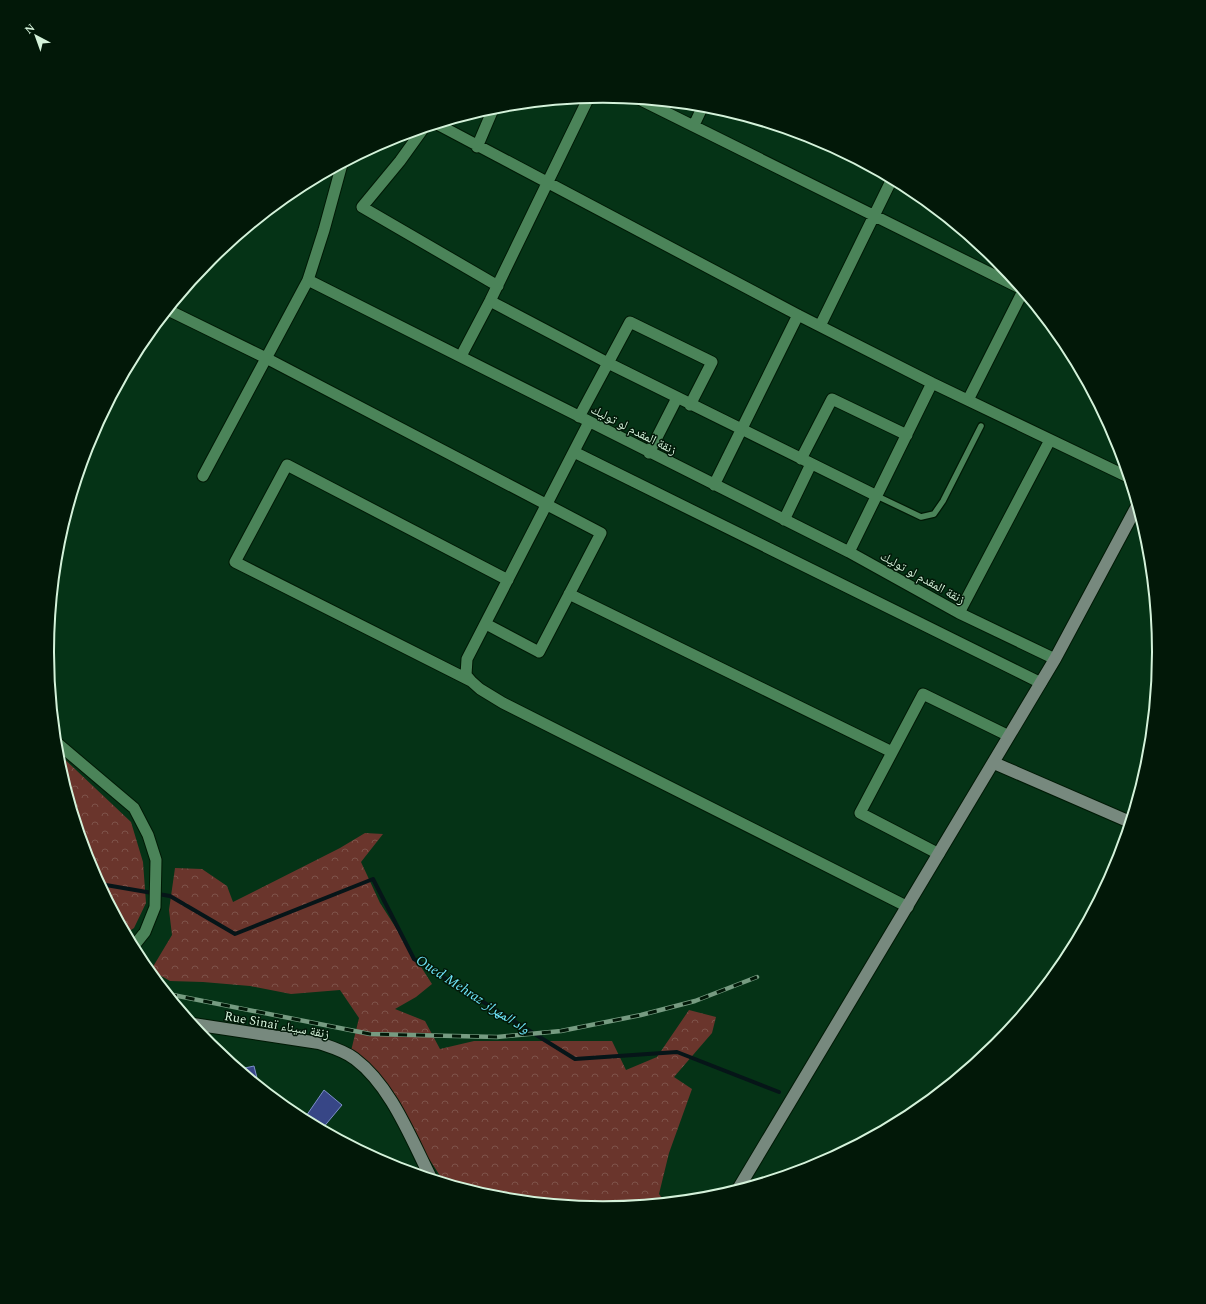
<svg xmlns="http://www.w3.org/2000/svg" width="1206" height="1304" font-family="Spectral,'Noto Naskh Arabic',serif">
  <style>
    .forest { fill: url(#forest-crowns) }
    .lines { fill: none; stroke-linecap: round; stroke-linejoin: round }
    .stream { stroke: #061518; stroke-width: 4 }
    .building { fill: #374686; stroke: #7d8fc9 }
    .lane-casing { stroke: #001905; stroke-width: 8 }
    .street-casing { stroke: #001905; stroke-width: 13 }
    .secondary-casing { stroke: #001905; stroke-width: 14 }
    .lane { stroke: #4b8459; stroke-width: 5.5 }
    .street { stroke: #4b8459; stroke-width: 11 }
    .secondary { stroke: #77897e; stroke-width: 12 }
    .rail-casing { stroke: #769b81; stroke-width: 4.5 }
    .rail { stroke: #021808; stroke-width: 3; stroke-dasharray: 9; stroke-linecap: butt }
    .labels { text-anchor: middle; stroke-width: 3; stroke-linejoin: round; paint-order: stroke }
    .street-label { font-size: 13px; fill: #d4f2da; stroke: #021808 }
    .water-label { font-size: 14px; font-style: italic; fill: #6fe6fb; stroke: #021808 }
    .rim { fill: none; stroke: #d4f2da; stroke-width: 2 }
  </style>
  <defs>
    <pattern id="forest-crowns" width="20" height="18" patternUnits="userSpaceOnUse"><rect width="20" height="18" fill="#6a352c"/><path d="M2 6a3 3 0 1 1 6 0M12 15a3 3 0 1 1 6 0" fill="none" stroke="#7e534a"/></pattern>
  </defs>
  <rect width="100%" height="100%" fill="#053316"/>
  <!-- forest -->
  <path class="forest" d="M57,752L131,822L143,862L146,903L134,928L126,933L89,865L58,760Z
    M365,833L383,834L361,862L380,903L432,984L416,997L395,1009L425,1021L440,1049L474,1041H612L626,1070L657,1057L689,1010L716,1017L712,1033L674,1077L692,1089L669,1153L659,1194L665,1202L603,1208L494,1197L444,1182L402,1117L351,1051L359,1018L340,990L291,994L250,986L203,982L170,981L151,970L172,935L169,910L175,868L202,869L227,886L233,902L340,848Z"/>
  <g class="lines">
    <!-- stream -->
    <path class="stream" d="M100,884L170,896L235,934L373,879L414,959L575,1059L677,1052L779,1092"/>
  </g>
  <!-- building -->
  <path class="building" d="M254,1066L259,1086L240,1069Z
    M324,1090L342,1105L322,1129L304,1119Z"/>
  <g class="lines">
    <defs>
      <path id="lane" d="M877,496L921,517L934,514L943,501L981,426"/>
      <path id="street" d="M641,100L1020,288
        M437,124L798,315L932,383L1128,477
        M694,125L703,106
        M423,129L400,161L362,207L498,286
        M477,147L494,107
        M308,280L849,552L959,613L1055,659
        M490,301L608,363L877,496
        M168,310L266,358L601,533L539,652L486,624
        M820,326L892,179
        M461,356L490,301L589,97
        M968,400L1023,291
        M579,417L630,322L712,362L690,405
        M574,452L1041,683
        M649,453L677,398
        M801,459L832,399L907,435
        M203,476L308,280L324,230L342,164
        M714,485L798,315
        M784,520L811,464
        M849,552L932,383
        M508,580L287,465L235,562L471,681L480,689L503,703L908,907
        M569,594L892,752
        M959,613L1050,440
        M471,681L466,675L467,659L589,422
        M56,742L134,808L148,835L156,860L155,907L145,932L133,947
        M939,854L860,813L923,694L1009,736"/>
      <path id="secondary" d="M994,763L1130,822
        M193,1024L319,1043C331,1047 345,1051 355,1059C391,1086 411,1139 431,1178
        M738,1189L1055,659L1137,506"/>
    </defs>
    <!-- lane casing -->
    <use href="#lane" class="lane-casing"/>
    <!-- street casing -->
    <use href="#street" class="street-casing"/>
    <!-- secondary casing -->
    <use href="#secondary" class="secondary-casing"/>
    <!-- lane -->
    <use href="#lane" class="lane"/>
    <!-- street -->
    <use href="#street" class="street"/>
    <!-- secondary -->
    <use href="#secondary" class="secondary"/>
    <defs>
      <path id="rail" d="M168,994L370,1034L497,1037L561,1031L641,1015L695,1001L757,977"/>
    </defs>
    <!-- rail casing -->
    <use href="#rail" class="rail-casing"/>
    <!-- rail -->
    <use href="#rail" class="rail"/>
  </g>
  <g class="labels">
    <!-- street labels -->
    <g class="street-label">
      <text transform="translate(634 429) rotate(27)" y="5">زنقة المقدم لو توليك</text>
      <text transform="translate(923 577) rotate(29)" y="5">زنقة المقدم لو توليك</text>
      <text transform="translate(277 1024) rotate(10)" y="5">Rue Sinaï زنقة سيناء</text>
    </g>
    <!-- water labels -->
    <g class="water-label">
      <text transform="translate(473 994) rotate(33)" y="5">Oued Mehraz واد المهراز</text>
    </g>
  </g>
  <!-- crop -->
  <path d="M0 0H1206V1304H0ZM54 652a549 549 0 1 1 1098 0a549 549 0 1 1-1098 0Z" fill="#021808" fill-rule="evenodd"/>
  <path class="rim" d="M54 652a549 549 0 1 1 1098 0a549 549 0 1 1-1098 0Z"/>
  <!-- north arrow -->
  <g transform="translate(36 36) rotate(319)" stroke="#021808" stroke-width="3" paint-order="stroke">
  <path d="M0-3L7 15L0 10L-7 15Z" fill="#d4f2da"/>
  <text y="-6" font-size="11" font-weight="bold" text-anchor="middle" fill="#d4f2da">N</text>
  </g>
</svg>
